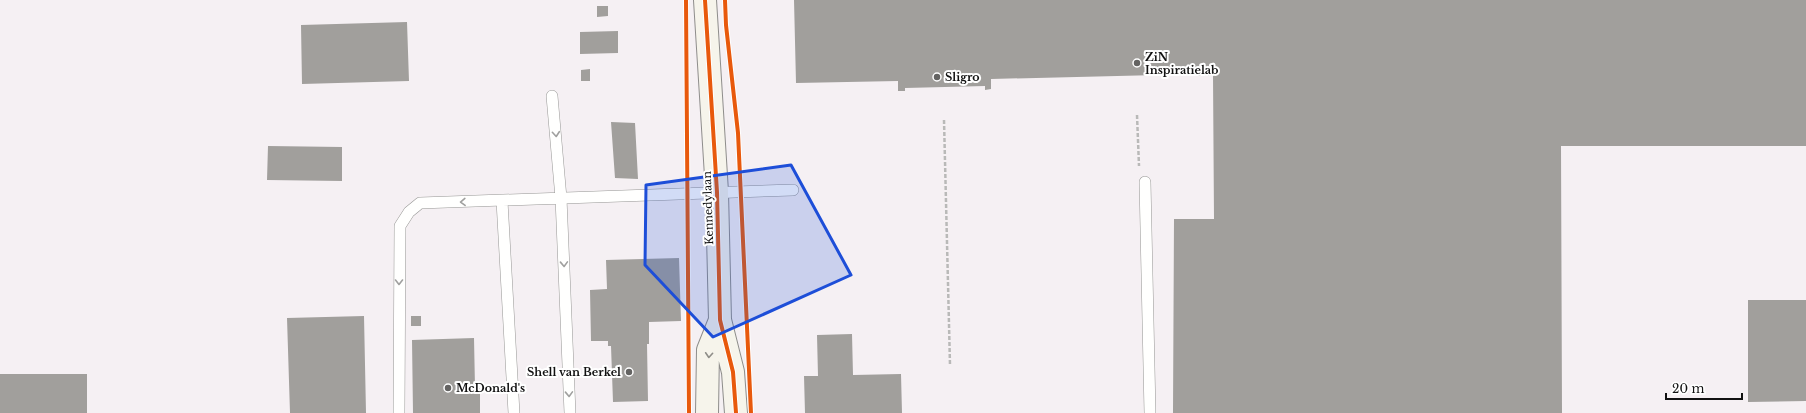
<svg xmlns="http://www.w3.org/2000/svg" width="1806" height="413" font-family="'Libre Baskerville',serif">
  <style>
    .industrial { fill: #f5f0f3 }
    .building { fill: #a19f9c }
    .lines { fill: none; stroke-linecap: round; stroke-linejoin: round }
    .lane-casing { stroke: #979795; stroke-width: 12 }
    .secondary-casing { stroke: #8e8d8b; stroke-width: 24 }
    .path { stroke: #b9b9b8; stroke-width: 2.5; stroke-dasharray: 4 2; stroke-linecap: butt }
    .lane { stroke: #fffffe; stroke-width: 11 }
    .secondary { stroke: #f6f4eb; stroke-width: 22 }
    .cycleway-casing { stroke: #fff; stroke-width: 6 }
    .cycleway { stroke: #e8590c; stroke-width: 4 }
    .oneway { stroke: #a0a09f }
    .oneway2 { stroke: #8f8e89 }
    .marked { fill: #1d4ed8; fill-opacity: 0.2; stroke: #1d4ed8; stroke-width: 3; stroke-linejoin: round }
    .poi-dot { fill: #646362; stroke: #fff; stroke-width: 1.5 }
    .labels { text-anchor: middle; stroke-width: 4; stroke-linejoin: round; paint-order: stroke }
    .poi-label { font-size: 11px; font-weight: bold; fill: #111; stroke: #fff; text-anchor: start }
    .street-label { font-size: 11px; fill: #111; stroke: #fff }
  </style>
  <rect width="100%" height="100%" fill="#fdfcf7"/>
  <!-- industrial -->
  <path class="industrial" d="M0,0H1806V413H0Z"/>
  <!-- building -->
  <path class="building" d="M794,0H1806V146H1561L1562,413H1173L1174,219H1214L1213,76H1198V74L991,79V89L985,90V86L905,88V91H898V81L796,83Z
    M597,6H608V16L597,17Z
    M407,22L409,81L302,84L301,25Z
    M618,31V53L580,54V32Z
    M590,69V81H581V70Z
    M611,122L635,123L638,179L615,178Z
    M268,146L342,147V181L267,180Z
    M679,258L681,321L649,322V344H647L648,401L613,402L611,346H608V341H591L590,290L607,289L606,260Z
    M1748,300H1806V401L1748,402Z
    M364,316L366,413H290L287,318Z
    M411,316H421V326H411Z
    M852,334L853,375L901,374L902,413H805L804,376H818L817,335Z
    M474,338L475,388H480V413H413L412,340Z
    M0,374H87V413H0Z"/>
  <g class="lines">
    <defs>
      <path id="lane" d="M552,96L561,198L570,413
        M1145,182L1150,413
        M502,201L514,413
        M399,413L400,226L409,212L420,203L793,190"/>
      <path id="secondary" d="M705,0L717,192L720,320L733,372L736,413
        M707,413L708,350L720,320"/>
    </defs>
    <!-- lane casing -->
    <use href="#lane" class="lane-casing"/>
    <!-- secondary casing -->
    <use href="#secondary" class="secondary-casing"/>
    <!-- path -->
    <path class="path" d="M1137,115L1139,166
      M944,120L950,365"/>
    <!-- lane -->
    <use href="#lane" class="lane"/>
    <!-- secondary -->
    <use href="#secondary" class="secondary"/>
    <defs>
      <path id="cycleway" d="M686,0L689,413
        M705,0L717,192L720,320L733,372L736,413
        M725,0L726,25L738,133L751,413"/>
    </defs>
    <!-- cycleway casing -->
    <use href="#cycleway" class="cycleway-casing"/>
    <!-- cycleway -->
    <use href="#cycleway" class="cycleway"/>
  </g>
  <!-- one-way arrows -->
  <defs><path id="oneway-chevron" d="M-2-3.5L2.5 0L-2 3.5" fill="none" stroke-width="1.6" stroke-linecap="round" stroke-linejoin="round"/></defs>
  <g class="oneway">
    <use href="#oneway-chevron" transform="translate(556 134) rotate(85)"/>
    <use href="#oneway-chevron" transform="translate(463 202) rotate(178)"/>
    <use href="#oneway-chevron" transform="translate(564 264) rotate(88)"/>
    <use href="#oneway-chevron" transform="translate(399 282) rotate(90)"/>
    <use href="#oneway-chevron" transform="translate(569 394) rotate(88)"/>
  </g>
  <use class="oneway2" href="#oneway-chevron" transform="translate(709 355) rotate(94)"/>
  <!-- marked area -->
  <path class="marked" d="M791,165L851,275L713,337L645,265L646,185Z"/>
  <!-- markers -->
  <g class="poi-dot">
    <circle cx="1137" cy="63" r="4"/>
    <circle cx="937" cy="77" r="4"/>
    <circle cx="629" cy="372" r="4"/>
    <circle cx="448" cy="388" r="4"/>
  </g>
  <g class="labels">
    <!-- poi labels -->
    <g class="poi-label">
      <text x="1145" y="61">ZiN<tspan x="1145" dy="13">Inspiratielab</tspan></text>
      <text x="945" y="81">Sligro</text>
      <text x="621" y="376" text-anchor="end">Shell van Berkel</text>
      <text x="456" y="392">McDonald's</text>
    </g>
    <!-- street labels -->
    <g class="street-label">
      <text transform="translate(708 208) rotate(-92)" y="4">Kennedylaan</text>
    </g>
  </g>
  <!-- scale -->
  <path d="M1666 393v6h76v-6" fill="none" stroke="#111111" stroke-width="2"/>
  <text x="1672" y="393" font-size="12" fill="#111111" stroke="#ffffff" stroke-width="3" paint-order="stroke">20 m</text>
</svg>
